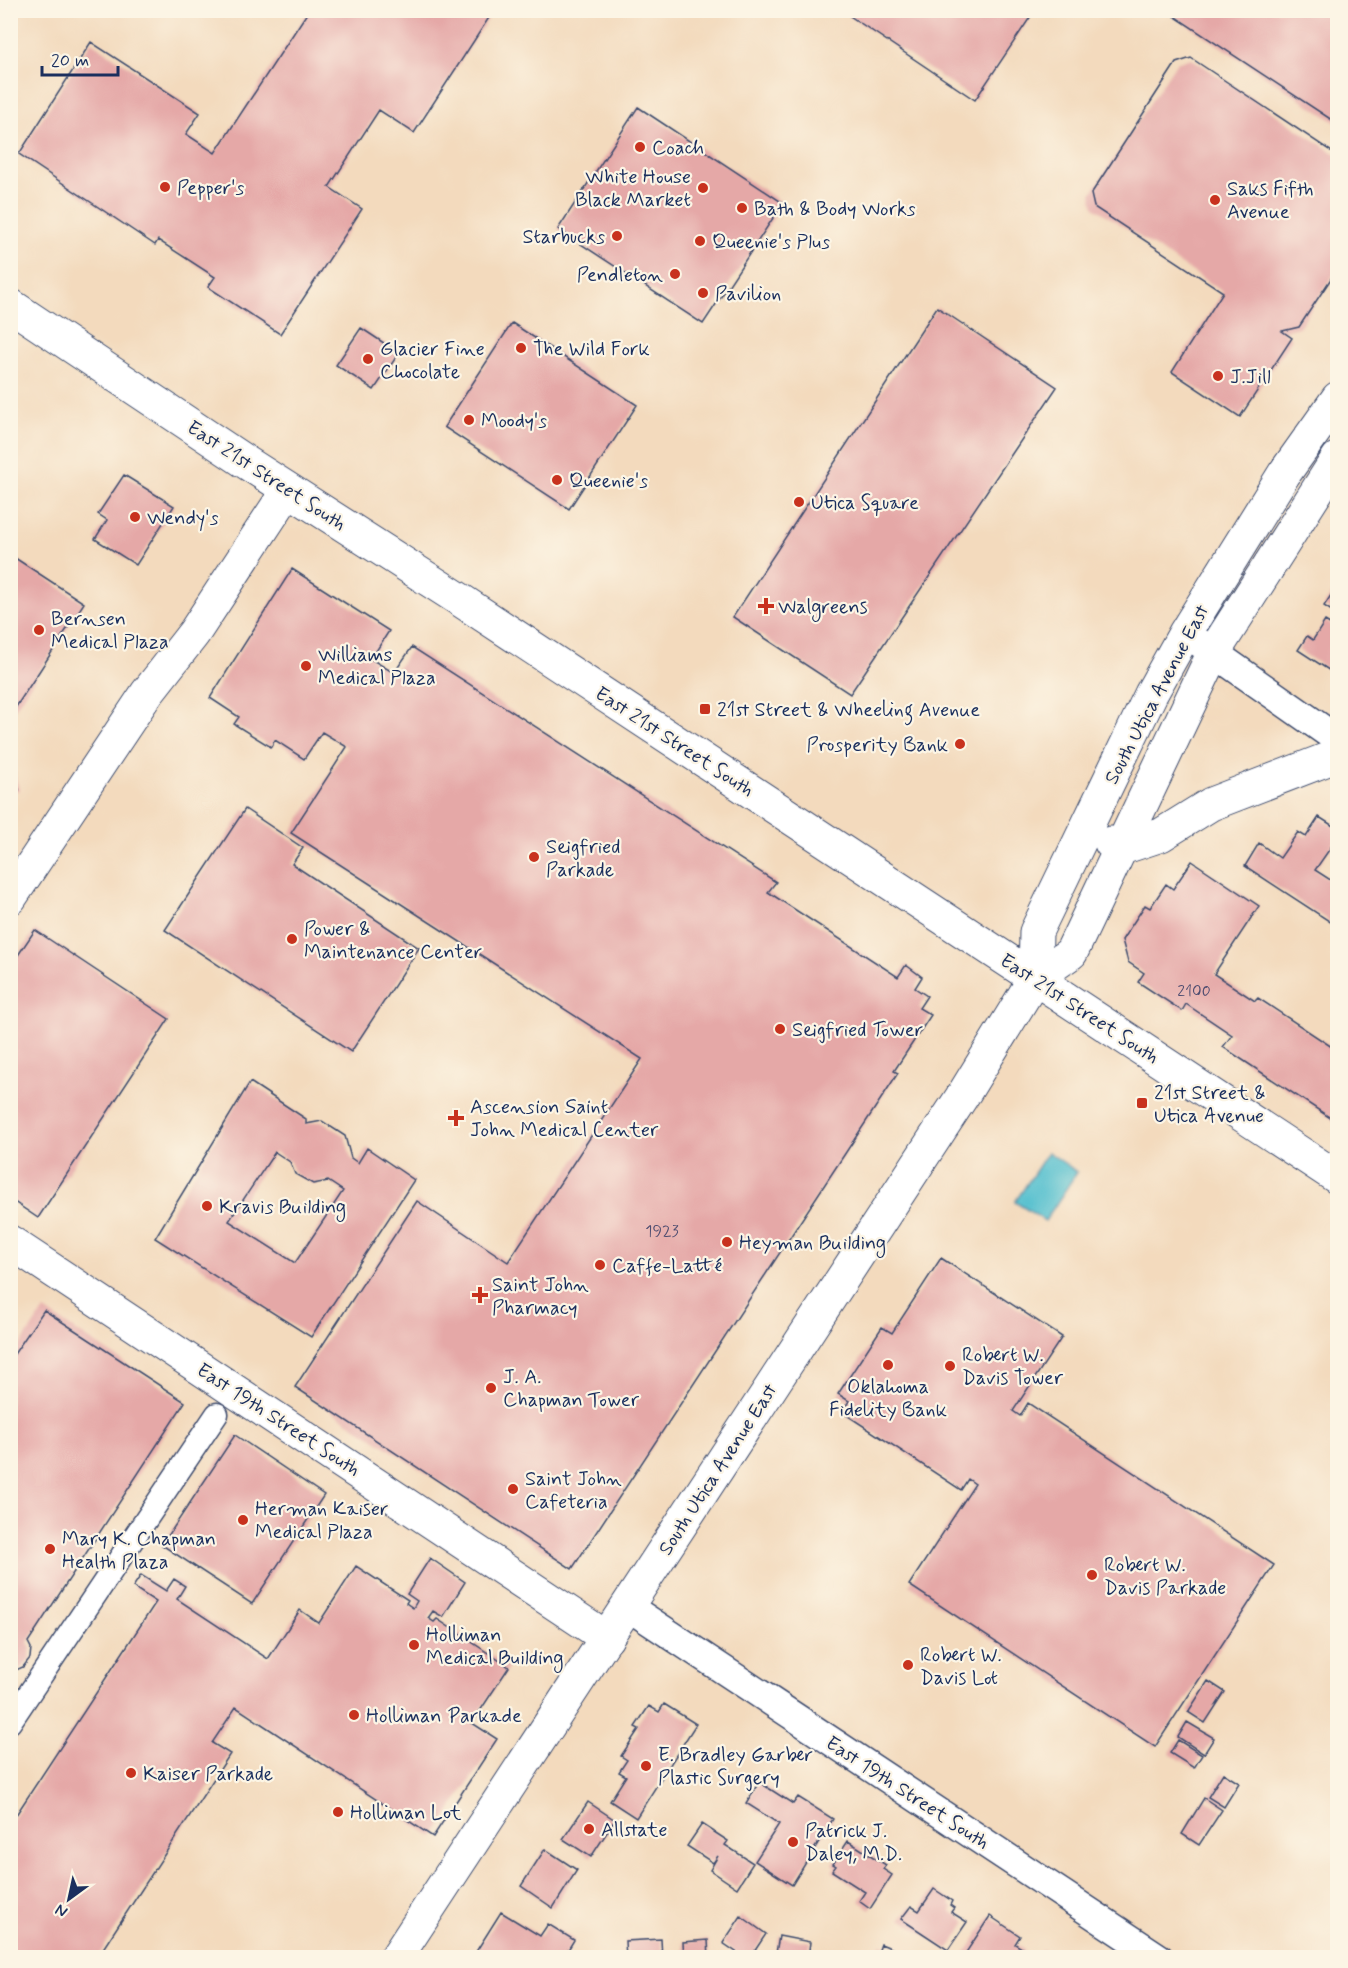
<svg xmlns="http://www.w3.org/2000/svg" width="1348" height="1968" font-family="Mynerve,sans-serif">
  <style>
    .water { fill: #55c0cf; stroke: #387896; stroke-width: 1.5 }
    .building { fill: #e5a8a7; fill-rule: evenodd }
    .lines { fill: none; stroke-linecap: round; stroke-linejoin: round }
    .pedestrian-casing { stroke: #3b496c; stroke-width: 25 }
    .minor-casing { stroke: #3b496c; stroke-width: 31 }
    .tertiary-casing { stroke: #3b496c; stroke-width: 35 }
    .secondary-casing { stroke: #3b496c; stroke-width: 35 }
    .pedestrian { stroke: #fff; stroke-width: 22 }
    .minor { stroke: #fff; stroke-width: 28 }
    .tertiary { stroke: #fff; stroke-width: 33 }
    .secondary { stroke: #fff; stroke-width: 33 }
    .poi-dot { fill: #c8321e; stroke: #fcf5e5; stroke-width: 2 }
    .labels { text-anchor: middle; stroke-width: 4.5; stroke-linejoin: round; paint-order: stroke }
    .number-label { font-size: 16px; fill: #4e4d70 }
    .poi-label { font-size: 20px; fill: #1b2f5e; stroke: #fcf5e5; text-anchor: start }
    .street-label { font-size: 20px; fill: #1b2f5e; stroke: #fcf5e5 }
  </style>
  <rect width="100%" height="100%" fill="#fcf5e5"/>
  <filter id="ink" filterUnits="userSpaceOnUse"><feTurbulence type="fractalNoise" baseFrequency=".0167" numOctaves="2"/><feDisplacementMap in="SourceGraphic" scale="12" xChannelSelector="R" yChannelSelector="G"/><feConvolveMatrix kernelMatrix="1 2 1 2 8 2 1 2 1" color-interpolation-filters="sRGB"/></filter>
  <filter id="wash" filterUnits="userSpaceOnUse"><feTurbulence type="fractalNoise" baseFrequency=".008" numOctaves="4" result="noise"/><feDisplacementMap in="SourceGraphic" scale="24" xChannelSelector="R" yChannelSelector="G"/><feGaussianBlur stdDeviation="1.35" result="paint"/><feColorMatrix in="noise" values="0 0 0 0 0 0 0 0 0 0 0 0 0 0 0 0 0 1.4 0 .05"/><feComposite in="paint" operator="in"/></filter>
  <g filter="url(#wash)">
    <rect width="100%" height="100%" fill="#f3dabd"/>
    <!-- water -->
    <path class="water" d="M1048,1152L1077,1172L1045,1221L1015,1202Z"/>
    <g id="blocks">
      <!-- building -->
      <path class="building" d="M309,10H494L414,133L379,110L329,187L362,209L280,334L208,287L215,277L158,240L155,245L19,154L91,42L200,113L186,134L215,153Z
        M841,10H1035L975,100Z
        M1165,10H1338V124Z
        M1191,58L1338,156V268L1299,327L1282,331L1292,338L1240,417L1172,372L1223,292L1094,207L1091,194L1176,63Z
        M638,107L783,203L703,324L558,229Z
        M937,307L1057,387L850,694L733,617Z
        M512,323L637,405L569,509L444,427Z
        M361,328L399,353L374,390L336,365Z
        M124,475L174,506L136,565L95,539L107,520L98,514Z
        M15,558L84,603L10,716V565Z
        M292,569L389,631L371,659L394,673L412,647L776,882L768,892L898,977L906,965L922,977L915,988L927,996L919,1008L931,1015L894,1071L898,1073L572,1569L295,1387L417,1201L508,1262L642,1059L291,833L347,747L322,732L304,759L275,740L271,747L234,724L239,717L210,698Z
        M1333,592L1338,595V615L1324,606Z
        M1325,621L1338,629V676L1298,650L1307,636L1313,640Z
        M10,757L19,790L10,792Z
        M245,809L303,848L292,864L419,948L351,1052L165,930Z
        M1319,817L1338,829V837L1315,870L1332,881L1338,873V915L1332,923L1245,866L1259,843L1280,858L1298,832L1306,837Z
        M1192,861L1259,906L1214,974L1255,1001L1258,998L1338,1051V1123L1223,1047L1232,1035L1186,1004L1182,1011L1138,982L1144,973L1128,962L1122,940L1145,905L1150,908L1166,884L1173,889Z
        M35,930L169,1019L38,1218L10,1199V967Z
        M250,1082L306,1119V1124L322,1121L345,1136L351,1158L358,1163L367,1148L414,1180L311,1337L155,1238ZM275,1152L290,1162L295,1174L313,1184L328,1181L343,1191L295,1263L229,1221Z
        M941,1258L1062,1337L1013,1411L1020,1416L1028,1403L1274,1565L1155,1747L909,1585L975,1484L968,1479L961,1490L842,1412L849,1401L838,1394L882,1327L892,1333Z
        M44,1310L185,1402L28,1642L31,1648L30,1658L23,1667L14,1671L10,1668V1360Z
        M235,1435L324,1495L252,1604L162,1545Z
        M430,1558L465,1582L443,1617L433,1611L428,1618L434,1622L437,1619L509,1667L472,1723L497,1739L433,1837L236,1707L212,1743L230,1754L97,1958H10V1824L156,1602L133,1587L141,1575L166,1591L174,1579L185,1586L177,1599L268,1659L300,1610L319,1623L356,1566L408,1600L406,1603L413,1608L417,1601L407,1594Z
        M1208,1681L1225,1692L1205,1723L1188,1712Z
        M664,1704L696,1724L636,1818L610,1801L626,1776L619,1772L627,1760L621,1756L639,1729L635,1727L649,1706L659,1712Z
        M1187,1722L1214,1738L1204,1754L1178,1737Z
        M1178,1740L1202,1755L1194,1768L1170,1753Z
        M1223,1773L1239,1783L1224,1807L1208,1797Z
        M759,1782L793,1804L798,1797L833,1819L792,1885L755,1861L779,1824L746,1803Z
        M1204,1798L1222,1810L1199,1845L1182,1834Z
        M588,1802L615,1820L591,1857L563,1839Z
        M702,1824L728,1841L725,1845L753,1863L737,1888L710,1870L718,1856L713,1863L687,1846Z
        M848,1841L886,1865L883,1869L892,1875L870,1909L859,1901L865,1892L832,1871L836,1866L833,1864Z
        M545,1849L577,1870L553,1908L521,1886Z
        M934,1889L952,1901L950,1905L954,1908L951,1912L967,1922L948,1950L901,1919L911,1906L919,1911Z
        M501,1912L540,1936L548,1924L574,1940L563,1958H472Z
        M741,1916L766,1934L750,1958H745L723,1943Z
        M990,1916L1020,1936L1015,1944L1025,1950L1020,1958H971L965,1954Z
        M779,1936L810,1942L808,1958H763L764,1952L776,1953Z
        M661,1939L662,1958H626L625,1941Z
        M708,1940L709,1958H684L683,1942Z
        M881,1944L903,1953L902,1958H876Z
        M1042,1949L1052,1956L1056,1949L1069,1958H1036Z"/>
    </g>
  </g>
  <g filter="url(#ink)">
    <use href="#blocks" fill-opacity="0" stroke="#3b496c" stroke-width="1.5"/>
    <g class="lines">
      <defs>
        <path id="pedestrian" d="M10,1722L217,1414"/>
        <path id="minor" d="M1197,641L1338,740
          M627,1606L1159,1958"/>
        <path id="tertiary" d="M1111,843L1122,848L1161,835L1211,804L1338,755
          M10,898L147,693L194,633L288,490
          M1035,978L1036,932L1151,694L1185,633L1284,474L1338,398
          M1035,978L1071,953L1214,652L1338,458
          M10,1242L607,1638"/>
        <path id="secondary" d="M10,305L244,461L459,599L1338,1178
          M396,1958L965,1092L1035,978"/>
      </defs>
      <!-- pedestrian casing -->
      <use href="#pedestrian" class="pedestrian-casing"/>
      <!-- minor casing -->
      <use href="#minor" class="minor-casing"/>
      <!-- tertiary casing -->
      <use href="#tertiary" class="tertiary-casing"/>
      <!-- secondary casing -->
      <use href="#secondary" class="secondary-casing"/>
      <!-- pedestrian -->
      <use href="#pedestrian" class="pedestrian"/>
      <!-- minor -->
      <use href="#minor" class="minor"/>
      <!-- tertiary -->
      <use href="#tertiary" class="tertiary"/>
      <!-- secondary -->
      <use href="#secondary" class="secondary"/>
    </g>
  </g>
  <!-- markers -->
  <g class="poi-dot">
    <circle cx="640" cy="147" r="6"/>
    <circle cx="165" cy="187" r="6"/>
    <circle cx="703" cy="188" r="6"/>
    <circle cx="1215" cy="200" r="6"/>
    <circle cx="742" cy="208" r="6"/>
    <circle cx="617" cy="236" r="6"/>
    <circle cx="700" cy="241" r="6"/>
    <circle cx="675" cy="274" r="6"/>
    <circle cx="703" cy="293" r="6"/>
    <circle cx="521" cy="348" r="6"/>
    <circle cx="368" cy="359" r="6"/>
    <circle cx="1218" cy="376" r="6"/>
    <circle cx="469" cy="420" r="6"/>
    <circle cx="557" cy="480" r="6"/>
    <circle cx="799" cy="502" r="6"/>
    <circle cx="135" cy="517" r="6"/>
    <path d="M763 597h6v6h6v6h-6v6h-6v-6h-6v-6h6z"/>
    <circle cx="39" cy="630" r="6"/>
    <circle cx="306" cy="666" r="6"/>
    <rect x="699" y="703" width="12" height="12" rx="3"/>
    <circle cx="960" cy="744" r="6"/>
    <circle cx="534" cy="857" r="6"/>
    <circle cx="292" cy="939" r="6"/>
    <circle cx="780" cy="1029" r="6"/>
    <rect x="1136" y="1097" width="12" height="12" rx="3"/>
    <path d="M453 1109h6v6h6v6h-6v6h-6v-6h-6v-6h6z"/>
    <circle cx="207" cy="1206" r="6"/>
    <circle cx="727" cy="1242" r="6"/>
    <circle cx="600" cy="1265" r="6"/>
    <path d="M477 1286h6v6h6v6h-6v6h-6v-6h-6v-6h6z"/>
    <circle cx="888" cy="1365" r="6"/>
    <circle cx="950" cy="1366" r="6"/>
    <circle cx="491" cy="1388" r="6"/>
    <circle cx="513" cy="1489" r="6"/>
    <circle cx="243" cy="1520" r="6"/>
    <circle cx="50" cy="1549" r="6"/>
    <circle cx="1092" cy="1575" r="6"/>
    <circle cx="414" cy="1645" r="6"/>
    <circle cx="908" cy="1665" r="6"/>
    <circle cx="354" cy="1715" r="6"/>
    <circle cx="646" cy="1766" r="6"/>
    <circle cx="131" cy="1773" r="6"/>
    <circle cx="338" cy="1812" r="6"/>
    <circle cx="589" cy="1829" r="6"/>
    <circle cx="793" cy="1842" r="6"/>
  </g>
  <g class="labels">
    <!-- number labels -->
    <g class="number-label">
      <text x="1194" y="996">2100</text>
      <text x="662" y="1236">1923</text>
    </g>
    <!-- poi labels -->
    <g class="poi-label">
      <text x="652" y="154">Coach</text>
      <text x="691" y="183" text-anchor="end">White House<tspan x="691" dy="23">Black Market</tspan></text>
      <text x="177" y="194">Pepper's</text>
      <text x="1227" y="195">Saks Fifth<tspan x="1227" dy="23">Avenue</tspan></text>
      <text x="754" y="215">Bath &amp; Body Works</text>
      <text x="605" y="243" text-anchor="end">Starbucks</text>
      <text x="712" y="248">Queenie's Plus</text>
      <text x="663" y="281" text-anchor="end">Pendleton</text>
      <text x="715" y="300">Pavilion</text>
      <text x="380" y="355">Glacier Fine<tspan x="380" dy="23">Chocolate</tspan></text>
      <text x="533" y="355">The Wild Fork</text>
      <text x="1230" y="383">J.Jill</text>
      <text x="481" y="427">Moody's</text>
      <text x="569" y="487">Queenie's</text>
      <text x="811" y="509">Utica Square</text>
      <text x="147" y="524">Wendy's</text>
      <text x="778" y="613">Walgreens</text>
      <text x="51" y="625">Bernsen<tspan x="51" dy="23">Medical Plaza</tspan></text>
      <text x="318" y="661">Williams<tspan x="318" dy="23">Medical Plaza</tspan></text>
      <text x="717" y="716">21st Street &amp; Wheeling Avenue</text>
      <text x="948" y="751" text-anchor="end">Prosperity Bank</text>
      <text x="546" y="853">Seigfried<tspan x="546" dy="23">Parkade</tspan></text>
      <text x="304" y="935">Power &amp;<tspan x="304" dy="23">Maintenance Center</tspan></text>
      <text x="792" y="1036">Seigfried Tower</text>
      <text x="1154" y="1099">21st Street &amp;<tspan x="1154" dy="23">Utica Avenue</tspan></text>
      <text x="470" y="1113">Ascension Saint<tspan x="470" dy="23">John Medical Center</tspan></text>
      <text x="219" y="1213">Kravis Building</text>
      <text x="739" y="1249">Heyman Building</text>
      <text x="612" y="1272">Caffe-Latté</text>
      <text x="492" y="1291">Saint John<tspan x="492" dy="23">Pharmacy</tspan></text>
      <text x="962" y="1361">Robert W.<tspan x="962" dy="23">Davis Tower</tspan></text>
      <text x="503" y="1383">J. A.<tspan x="503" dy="23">Chapman Tower</tspan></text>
      <text x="888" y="1393" text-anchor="middle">Oklahoma<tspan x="888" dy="23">Fidelity Bank</tspan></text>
      <text x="525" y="1485">Saint John<tspan x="525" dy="23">Cafeteria</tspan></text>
      <text x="255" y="1515">Herman Kaiser<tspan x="255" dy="23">Medical Plaza</tspan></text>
      <text x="62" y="1545">Mary K. Chapman<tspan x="62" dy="23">Health Plaza</tspan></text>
      <text x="1104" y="1571">Robert W.<tspan x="1104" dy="23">Davis Parkade</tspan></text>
      <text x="426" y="1641">Holliman<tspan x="426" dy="23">Medical Building</tspan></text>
      <text x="920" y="1661">Robert W.<tspan x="920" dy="23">Davis Lot</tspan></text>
      <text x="366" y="1722">Holliman Parkade</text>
      <text x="658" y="1761">E. Bradley Garber<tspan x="658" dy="23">Plastic Surgery</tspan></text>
      <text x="143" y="1780">Kaiser Parkade</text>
      <text x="350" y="1819">Holliman Lot</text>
      <text x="601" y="1836">Allstate</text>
      <text x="805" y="1837">Patrick J.<tspan x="805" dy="23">Daley, M.D.</tspan></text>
    </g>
    <!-- street labels -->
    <g class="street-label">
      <text transform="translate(267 475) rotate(33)" y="7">East 21st Street South</text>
      <text transform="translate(1156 694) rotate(-62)" y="7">South Utica Avenue East</text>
      <text transform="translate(675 741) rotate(33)" y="7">East 21st Street South</text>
      <text transform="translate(1080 1008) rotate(33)" y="7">East 21st Street South</text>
      <text transform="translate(279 1419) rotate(33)" y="7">East 19th Street South</text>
      <text transform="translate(717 1469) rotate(-57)" y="7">South Utica Avenue East</text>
      <text transform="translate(908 1792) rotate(33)" y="7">East 19th Street South</text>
    </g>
  </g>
  <!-- margin -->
  <rect width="1348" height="1968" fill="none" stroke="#fcf5e5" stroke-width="36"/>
  <!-- north arrow -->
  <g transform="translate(69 1899) rotate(213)" stroke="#fcf5e5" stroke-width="4.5" paint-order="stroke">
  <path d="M0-4.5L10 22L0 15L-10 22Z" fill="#1b2f5e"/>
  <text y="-9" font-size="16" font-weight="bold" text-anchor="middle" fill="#1b2f5e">N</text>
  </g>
  <!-- scale -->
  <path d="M42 66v9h76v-9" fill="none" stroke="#1b2f5e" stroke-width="3"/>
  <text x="51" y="66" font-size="18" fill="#1b2f5e" stroke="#fcf5e5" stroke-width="4.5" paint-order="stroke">20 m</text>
</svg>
